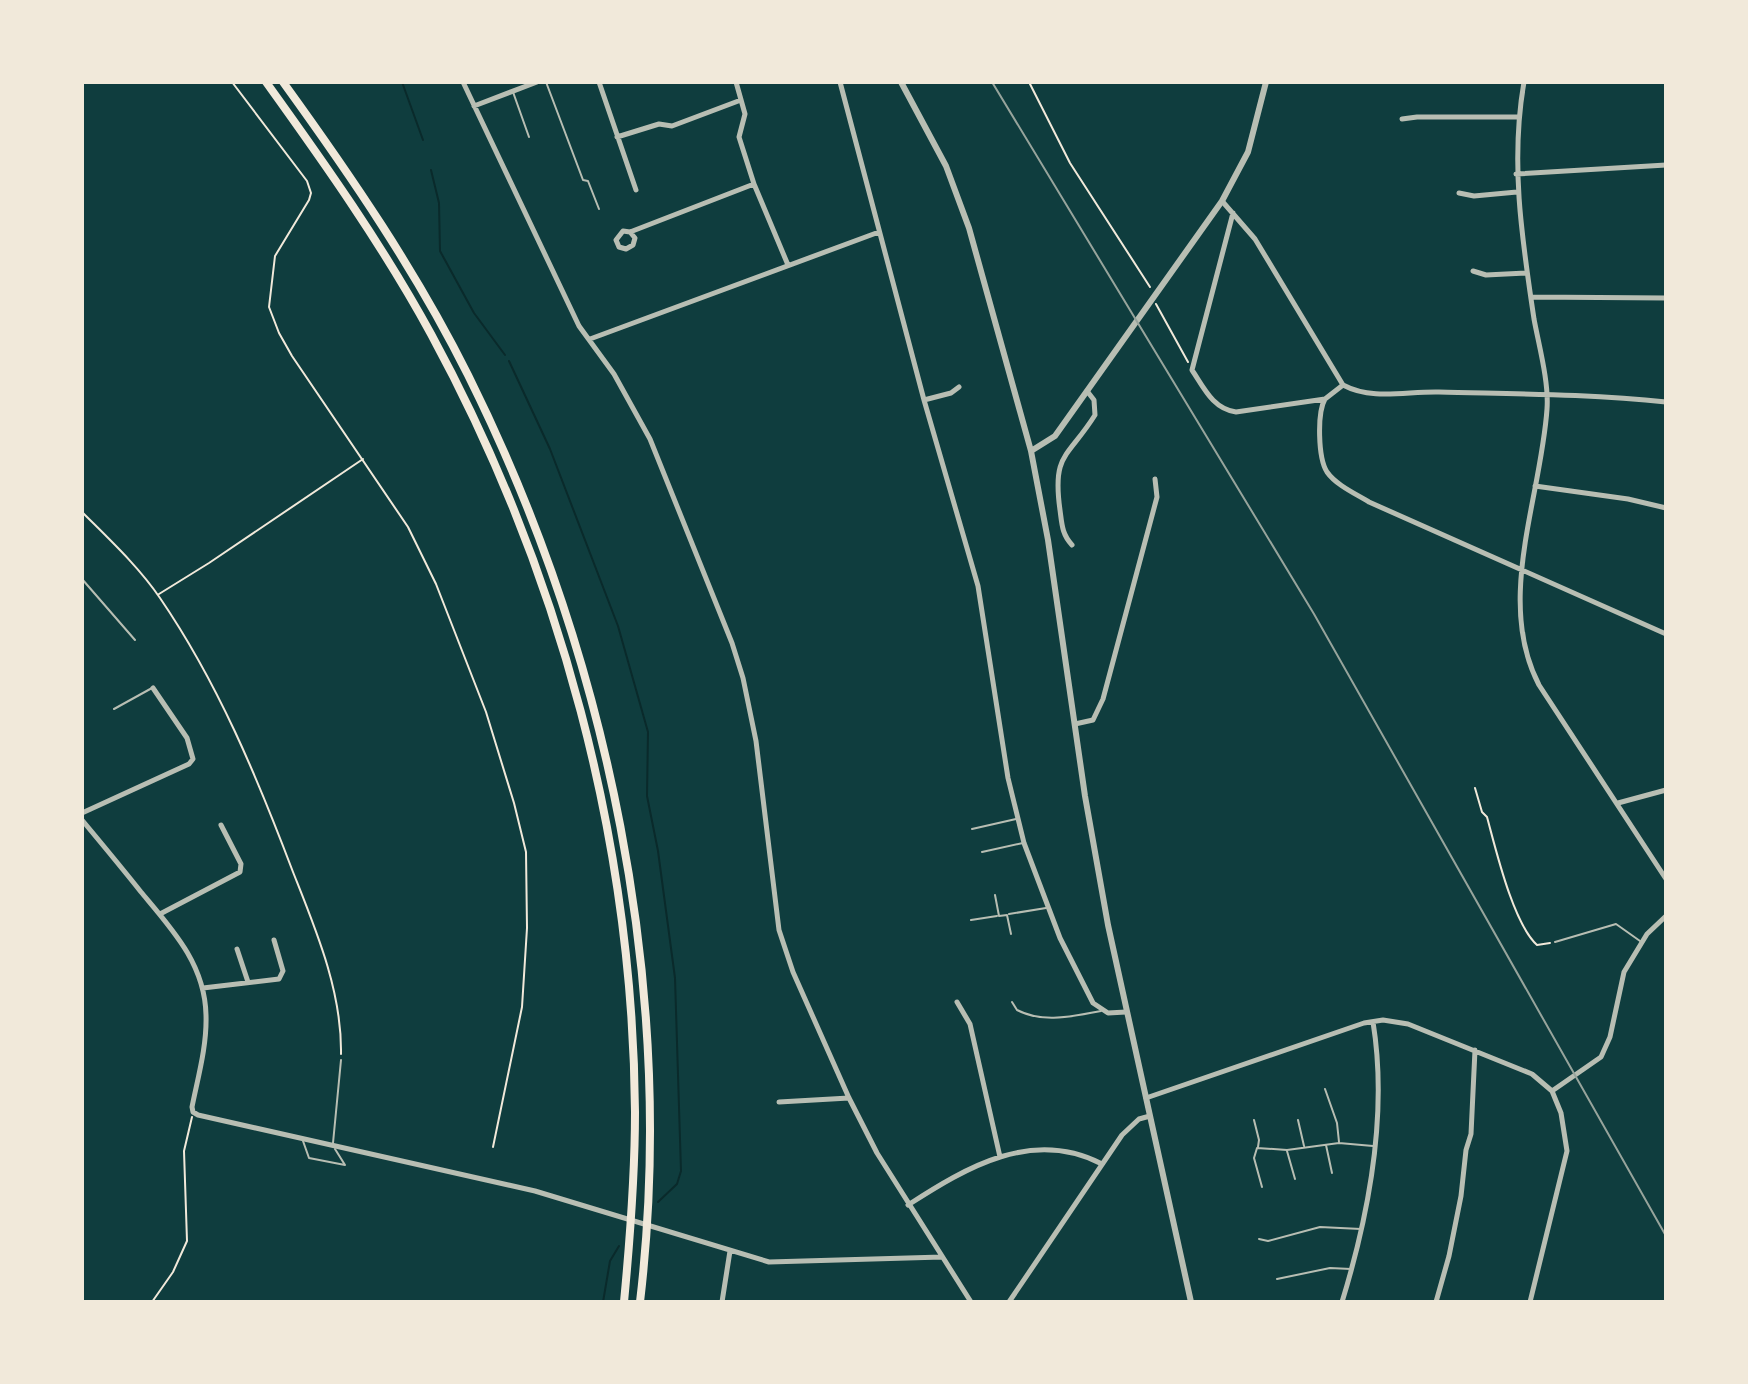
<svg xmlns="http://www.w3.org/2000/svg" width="1748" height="1384" font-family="'Noto Sans',sans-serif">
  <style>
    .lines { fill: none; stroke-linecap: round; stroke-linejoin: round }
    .stream { stroke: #0a2a2b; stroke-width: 2 }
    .path { stroke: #f1e9da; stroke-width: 2 }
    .service { stroke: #b8beb3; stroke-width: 2 }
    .minor { stroke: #b8beb3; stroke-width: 5 }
    .tertiary { stroke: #b8beb3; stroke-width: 6 }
    .trunk { stroke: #f1e9da; stroke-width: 8 }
    .rail { stroke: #97a49c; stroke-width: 2 }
  </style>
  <rect width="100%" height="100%" fill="#0f3d3e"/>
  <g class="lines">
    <!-- stream -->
    <path class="stream" d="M402,82L423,140
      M431,170L439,203L440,251L474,313L505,355
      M509,361L550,449L618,626L648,732L647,796L658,851L675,978L681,1171L677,1184L658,1202
      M603,1302L610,1261L619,1246"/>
    <!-- path -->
    <path class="path" d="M232,82L307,181L311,193L309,200L275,256L269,307L279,333L292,356L408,527L436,584L486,712L514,803L526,852L527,928L522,1007L493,1147
      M1029,82L1070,163L1150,287
      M1156,304L1188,362
      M82,512C109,539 139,567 160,598C218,683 257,777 293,872C316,930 342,991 341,1054
      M159,594L209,563L363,459
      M1475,788L1482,812L1487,817C1496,850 1513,923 1537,945L1550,943
      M152,1302L173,1272L187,1241L184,1151L192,1117"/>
    <!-- service -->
    <path class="service" d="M546,82L583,180L588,181L599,209
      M513,92L529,137
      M82,579L135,640
      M114,709L152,688
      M972,829L1016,819
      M982,852L1023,843
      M995,895L999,916L1007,915L1011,934
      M1009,914L1046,908
      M971,920L997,916
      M1555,942L1616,924L1640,941
      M1012,1002L1017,1010C1044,1024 1073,1016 1101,1011
      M1325,1089L1337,1123L1339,1142
      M1254,1120L1259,1140L1258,1147
      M1298,1120L1304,1146
      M303,1141L309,1158L345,1165L335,1149
      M333,1143L341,1060
      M1326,1145L1332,1173
      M1287,1151L1295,1179
      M1262,1187L1254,1158L1257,1148L1287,1150L1339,1143L1373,1146
      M1259,1239L1268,1241L1320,1227L1361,1229
      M1277,1279L1330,1268L1351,1269"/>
    <!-- minor -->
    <path class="minor" d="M463,82L579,326L614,374L650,439L732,643L743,678L756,741L779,930L793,972L849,1098L877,1153L971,1302
      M599,82L636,190
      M736,82L745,114L739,137L754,184L788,265
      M840,82L924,400L978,586L1008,778L1024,843L1060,938L1093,1003L1108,1013L1126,1012
      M1524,82C1510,162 1522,239 1534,319C1539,346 1549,382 1547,409C1541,498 1495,601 1539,685L1666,879
      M474,106L537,82
      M1402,119L1417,117H1519
      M617,137L659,124L672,126L741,100
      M1516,174L1666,165
      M1459,193L1474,196L1517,192
      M1222,201L1255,239L1343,385C1373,401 1407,391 1439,392C1515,394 1591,394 1666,402
      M1233,213L1192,370C1204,388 1213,409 1236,412L1325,399L1343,385
      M630,232L635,238L633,245L626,249L619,247L616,240L623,231L630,232L754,184
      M1473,271L1486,275L1527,273
      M1531,297L1666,298
      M590,339L879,232
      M1325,399C1317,413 1318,458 1327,472C1336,485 1356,494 1369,502L1666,634
      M924,400L951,393L959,387
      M1535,486L1628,499L1666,508
      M1072,545C1062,534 1062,525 1060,510C1052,453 1068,458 1095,415L1094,400L1087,391
      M1075,724L1093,720L1103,699L1157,497L1155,479
      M1618,803L1666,790
      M82,813L189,764L193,759L187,738L153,688
      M82,820C102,844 122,868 141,892C172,929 205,964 206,1015C207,1046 198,1077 192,1107L193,1112L198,1115L535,1191L769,1262L942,1257
      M160,914L240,872L241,864L221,825
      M237,949L248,982
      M203,988L279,979L283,971L274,940
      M957,1002L970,1024L1000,1157
      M1552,1091L1601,1057L1610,1037L1624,972L1647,934L1666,916
      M1146,1098L1364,1023L1383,1020L1408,1024L1532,1074L1552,1091L1561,1113L1567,1151L1530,1302
      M779,1102L849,1098
      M908,1205C967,1167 1032,1128 1102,1164
      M722,1302L730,1251
      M1009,1302L1122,1135L1139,1119L1150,1116
      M1342,1302C1369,1214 1388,1114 1373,1022
      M1436,1302L1449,1256L1461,1196L1466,1150L1471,1134L1475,1050"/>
    <!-- tertiary -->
    <path class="tertiary" d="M901,82L946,166L969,228L1031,451L1048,540L1085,796L1108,925L1191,1302
      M1031,451L1055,436L1222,201L1248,152L1266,82"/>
    <!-- trunk -->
    <path class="trunk" d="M266,82C325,164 383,246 431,334C560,571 633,843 635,1112C635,1176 630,1239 624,1302
      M283,82C351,176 416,271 468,375C608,656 677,989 640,1302"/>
    <!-- rail -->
    <path class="rail" d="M992,82L1314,614L1666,1236"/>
  </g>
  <!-- border -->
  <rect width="1748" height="1384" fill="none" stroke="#f1e9da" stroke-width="168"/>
</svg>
